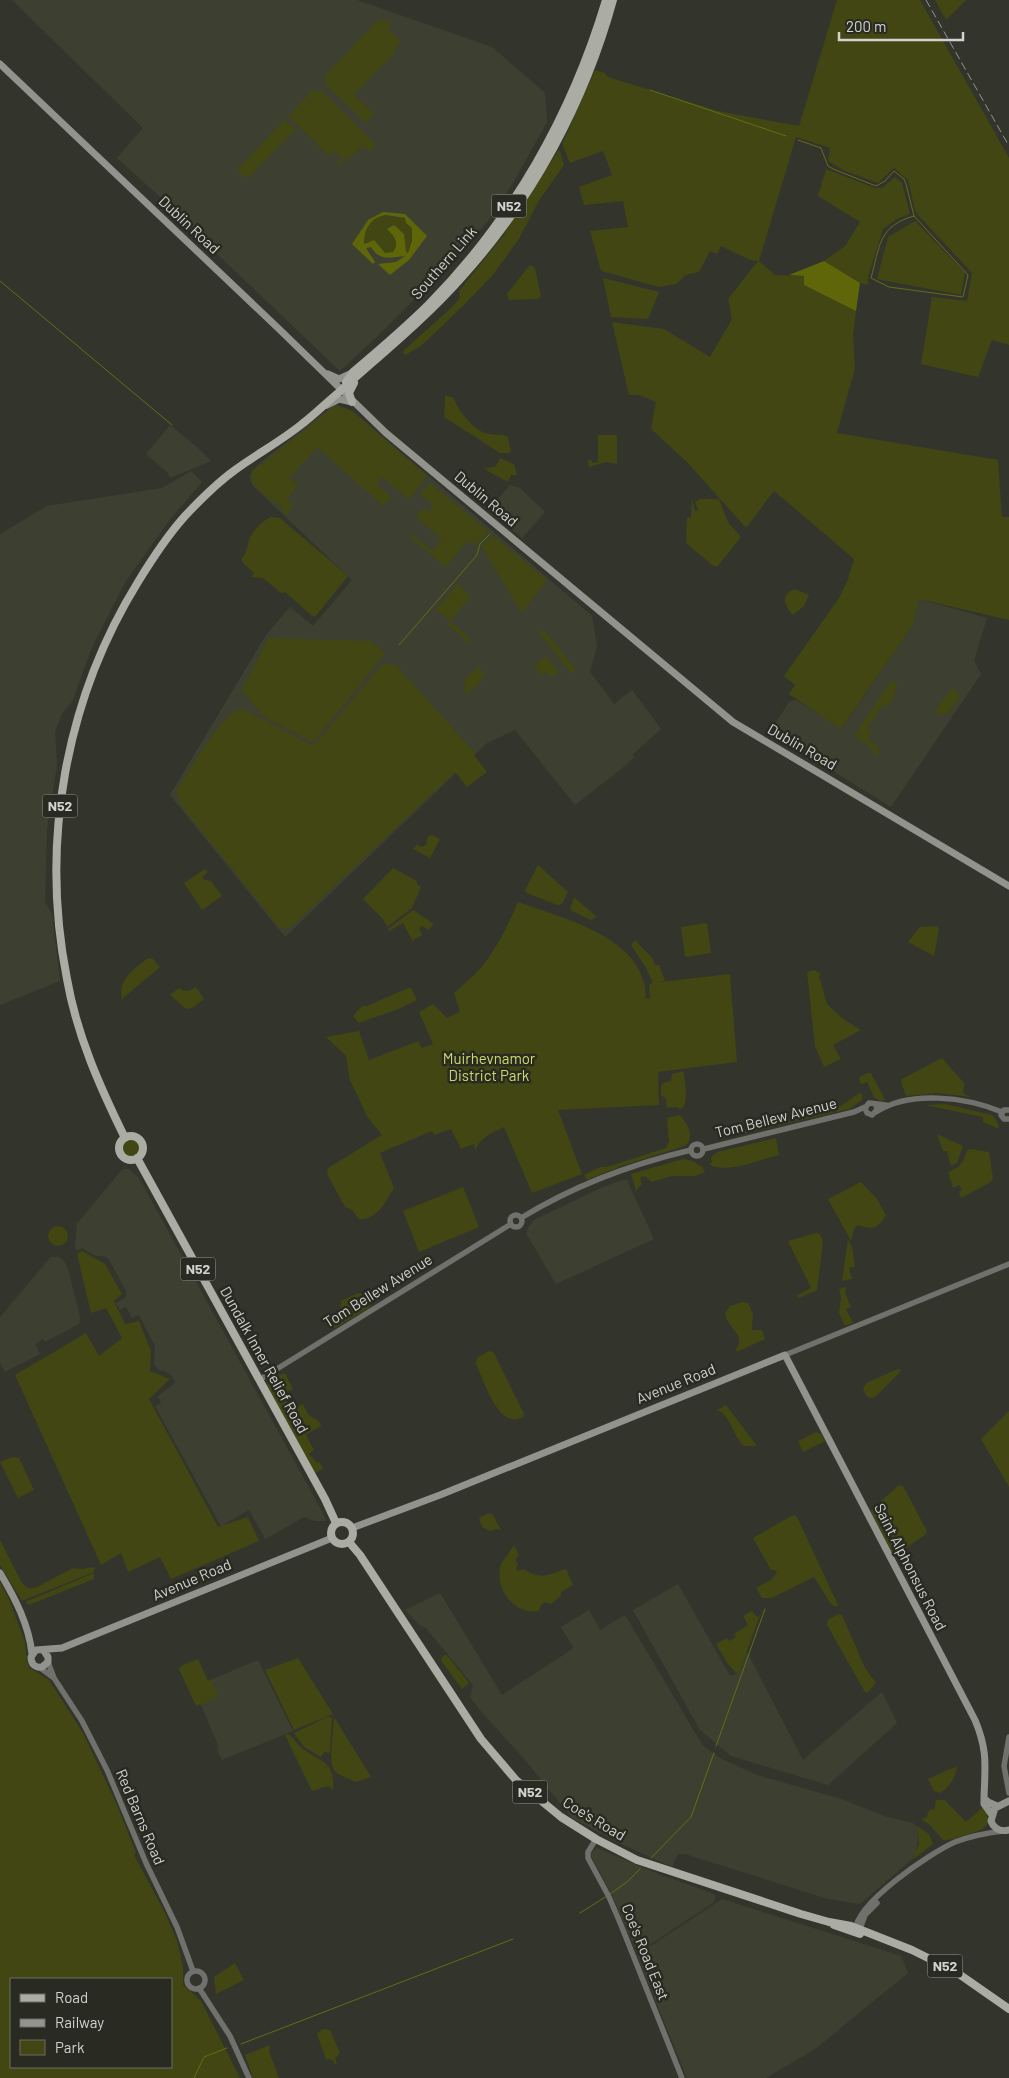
<svg xmlns="http://www.w3.org/2000/svg" width="1009" height="2078" font-family="Barlow,sans-serif">
  <style>
    .built { fill: #3d4030 }
    .green { fill: #414613; fill-rule: evenodd }
    .forest { fill: #5f6609; fill-rule: evenodd }
    .lines { fill: none; stroke-linecap: round; stroke-linejoin: round }
    .stream { stroke: #646d14; stroke-width: 1 }
    .tertiary { stroke: #70716c; stroke-width: 5.5 }
    .secondary { stroke: #92938c; stroke-width: 7 }
    .primary { stroke: #abada4; stroke-width: 8 }
    .rail { stroke: #93948e; stroke-width: 1; stroke-dasharray: 8 4; stroke-linecap: butt }
    .labels { text-anchor: middle; stroke-width: 5; stroke-linejoin: round; paint-order: stroke }
    .shield { fill: #292b22; stroke: #9fa19a; stroke-width: 1 }
    .shield-label { font-size: 14px; font-weight: bold; fill: #d2d3ce }
    .street-label { font-size: 15px; fill: #d2d3ce; stroke: #292b22 }
    .park-label { font-size: 15px; fill: #cdda6a; stroke: #292b22 }
  </style>
  <rect width="100%" height="100%" fill="#33352c"/>
  <!-- built -->
  <path class="built" d="M12,0H357L492,47L545,93L547,122L513,183L488,221L466,247L387,327L340,371L192,230L171,207L117,158L143,128Z
    M335,404L354,412L592,616L597,646L590,672L614,704L632,690L661,729L633,754L634,757L621,769L575,805L515,730L487,743L285,937L170,795L266,635L290,607L313,626L352,580L253,486L249,477L256,466Z
    M170,425L197,447L211,461L170,478L167,472L146,454Z
    M191,471L202,482L171,518L126,581L93,645L72,702L62,714L55,732L57,765L47,829L45,902L52,914L60,981L0,1005V534L47,506L162,488Z
    M510,485L520,488L545,512L522,538L489,509Z
    M919,599L987,618L974,661L981,674L891,807L770,732L789,702L796,700L842,728L913,625Z
    M124,1169H129L139,1178L324,1515L326,1521H315L304,1517L265,1539L249,1510L221,1526L155,1406L161,1403L158,1396L175,1383L172,1376L165,1371L159,1370L154,1364L155,1346L139,1315L132,1318L126,1307L120,1310L116,1303L126,1297L127,1293L108,1258L103,1256H96L82,1248L76,1251L75,1247L77,1224L120,1172Z
    M622,1180H627L654,1239L556,1284L526,1233L529,1226L534,1220L603,1187Z
    M51,1257H59L64,1261L68,1269L80,1317L79,1324L45,1342L43,1339L35,1344L40,1354L5,1372L0,1363V1317Z
    M678,1584L730,1676L739,1673L747,1652L803,1760L882,1692L897,1723L828,1785L731,1756L700,1730L633,1610Z
    M440,1593L502,1695L571,1650L573,1647L561,1627L589,1610L600,1630L625,1615L703,1746L720,1758L757,1775L841,1799L887,1817L913,1823L917,1827L918,1837L916,1852L911,1860L860,1904L828,1899L685,1854H678L672,1867L615,1841L572,1818L526,1761L480,1710L470,1697L473,1685L426,1628L420,1625L405,1610Z
    M198,1659L208,1681L258,1660L293,1731L222,1760L217,1750L218,1745L201,1705L200,1704L196,1706L181,1673V1666Z
    M597,1848L661,1875L709,1892L715,1895V1899L713,1903L637,1953L612,1895L592,1858L591,1853Z
    M722,1899L901,1956L908,1973L815,2049L766,2078H687L637,1955Z"/>
  <!-- green -->
  <path class="green" d="M837,0H920L1009,158V345L992,340L978,377L921,364L932,297L967,301L972,273L919,216L915,210L908,180L894,168L878,183L845,171L828,161L830,148L796,137L759,261L775,275L804,276V285L856,311L853,336L855,368L837,433L998,460L1002,517H1009V620L919,599L913,625L841,729L789,694L795,685L784,676L839,598L847,582L854,559L774,491L746,528L687,462L651,429L656,402L639,395H629L612,322L664,329L710,357L732,319L728,299L758,261L750,260L721,246L717,254L710,251L699,272L686,275L676,284L659,287L601,271L590,231L628,227L623,201L584,205L579,187L612,175L603,151L570,163L562,144L595,70L605,73L608,77L718,111L799,126Z
    M935,0H966L946,20Z
    M378,20L386,21L392,24L388,29L401,42L394,49L396,51L354,95L374,114L366,123L327,86L324,77Z
    M316,90L322,91L376,145L371,151L367,147L364,149L361,147L349,159L347,157L339,166L337,164L342,158L335,151L331,155L327,154L288,116L311,92Z
    M284,120L296,129L249,177H244L237,170Z
    M558,151H560L564,165L538,202L519,239L492,276L464,305L421,346L405,355L403,353L404,350L448,311L460,298L459,291L502,237Z
    M826,169L875,188H882L895,177L902,183L910,214L897,219L883,229L868,277V285L860,283L824,261L845,246L860,222L818,196Z
    M383,216L406,219V223L412,228L413,236L408,253L406,252L404,234L394,225L387,229C394,236 400,241 393,252L385,253L375,241L365,244L363,243C364,230 370,219 383,216Z
    M915,221L965,273L961,295L877,279L888,237Z
    M531,265L535,268L541,296L538,299L509,300L507,294L528,267Z
    M603,278L659,292L648,319L611,317Z
    M445,395L454,398C458,411 473,429 485,433C493,436 501,433 508,437L511,451L509,453H500L444,417Z
    M335,406L345,408L353,412L427,476L409,499L382,477L376,484L391,497L383,506L317,447L289,478L298,485L287,499L294,506L285,516L280,504L269,499L253,484L251,472Z
    M598,435H617V464L606,462L589,467L588,460H591L592,463L598,462Z
    M500,458L514,464L517,475H511L508,482L484,469L496,466Z
    M430,483L489,532L476,545L467,541L446,567L411,538L413,535L432,551L442,539L416,517L423,508L428,512L433,505L420,494Z
    M692,499L695,511H698L695,501H699V499H719L728,522L741,537L717,567L712,565L686,543L687,518L691,517Z
    M271,517L280,518L348,576L315,617L312,616L285,592L281,593L263,578L251,577L254,573L242,562V558C247,552 247,547 249,540C252,531 263,520 271,517Z
    M492,535L547,580L522,613L481,546Z
    M458,584L471,596L450,621L472,640L469,643L447,624L450,621L436,609Z
    M795,589L809,595L804,606L793,615C784,606 780,594 795,589Z
    M541,629L544,630L575,669L574,673H571L540,634Z
    M268,638L372,641L385,654L313,742L263,716L242,690Z
    M544,658H548L558,671L556,675L550,676L546,672L542,675L534,666Z
    M388,664L397,666L475,753L474,755L487,772L467,787L455,772L295,923L287,929L280,928L180,804L176,791C186,776 226,705 244,709L307,743L314,745L382,665Z
    M477,666L485,674L481,678V682L465,695L464,682Z
    M891,681L903,687L897,685L894,690L897,692L887,707L883,705L867,729L872,732L868,740L879,747L878,754L876,756L871,752L873,749L854,736Z
    M952,688L959,694L960,697L948,713L940,715L935,711Z
    M432,835L440,839L430,858L413,849L417,844L421,847L426,845L428,836Z
    M538,865L568,892L562,904L557,905L527,893L525,890Z
    M393,868L417,881V884L421,887L412,908L387,927L383,919L363,899Z
    M205,869L208,872L202,877L205,880L211,881L222,896L202,910L184,883Z
    M574,897L597,917L591,920L572,911L570,908Z
    M518,902C559,917 632,934 644,983C646,988 645,994 646,999L650,998L649,985L652,983L730,974L737,1062L658,1072L659,1105L558,1110L582,1174L532,1193L504,1127L488,1135L480,1142L475,1150L474,1144L461,1149L451,1129L434,1135L432,1131L380,1153L394,1188C386,1202 376,1221 359,1219L352,1210L345,1207L327,1174L328,1168L382,1135L368,1118L350,1080L346,1056L326,1037L359,1031L369,1060L418,1041L422,1048L433,1044L419,1012L433,1004L447,1018L460,1012L454,993C466,982 480,971 489,957C501,940 510,921 518,902Z
    M413,910L434,924L428,930L422,926L419,928L422,935L413,940L414,944L403,923L389,931L388,929Z
    M707,923L711,953L685,957L681,927Z
    M937,926L939,929L934,956L908,942L920,927Z
    M635,940L653,959L655,965H659L665,981L653,983L646,968L631,945Z
    M148,958L153,959L160,967L122,999C117,980 135,968 148,958Z
    M814,970L821,974L819,976L827,1004L842,1018L861,1030L833,1045L841,1059L824,1067L815,1046L807,972Z
    M196,987L204,999L192,1008L186,1009L170,995L179,988C185,993 190,991 196,987Z
    M408,988H411L417,1000L396,1010L359,1023L353,1016L362,1006H367Z
    M942,1058L965,1084L963,1089L964,1094L972,1097L937,1093L906,1096L901,1082L902,1079Z
    M684,1071C684,1081 690,1103 681,1109L676,1107L667,1108L666,1099L661,1095V1086L663,1083L671,1081L672,1074Z
    M868,1073H871L885,1100L880,1101L874,1097L867,1082L861,1084L859,1077Z
    M859,1093L862,1094V1100L849,1109L733,1136L730,1132L748,1129L750,1132L783,1115L787,1123L799,1117L834,1109L844,1104Z
    M945,1104L992,1115L998,1123L999,1129L983,1122V1117L925,1105Z
    M680,1115C687,1124 696,1136 685,1146L624,1165L587,1180L584,1175L600,1167H607L666,1148L669,1141L667,1118Z
    M937,1134L963,1146L957,1163L951,1166L947,1151H943Z
    M776,1138L779,1155C761,1159 724,1175 709,1164L712,1162L711,1157L717,1152Z
    M121 1148a10 10 0 1 1 20 0a10 10 0 1 1-20 0Z
    M970,1149L989,1152L993,1178L991,1182L961,1198L959,1192L962,1189L959,1185L953,1188L948,1172C961,1167 963,1163 967,1150Z
    M683,1159L693,1161L700,1166H702L705,1172L695,1176H672L651,1182L645,1176L640,1178L642,1184L637,1189V1193L631,1174Z
    M861,1182L877,1199L886,1215C879,1228 872,1231 859,1225L855,1227L851,1241L828,1199Z
    M463,1187L479,1227L419,1252L403,1211Z
    M48 1236a10 10 0 1 1 20 0a10 10 0 1 1-20 0Z
    M816,1233L820,1234L823,1242L817,1290L799,1298L796,1296L811,1288L788,1241Z
    M848,1239L852,1247L855,1267L849,1268L852,1279L842,1281Z
    M82,1251L105,1264L122,1294L114,1301L125,1324L139,1321L151,1351L150,1371L170,1379L149,1399L218,1527L248,1517L259,1541L171,1579L160,1557L128,1572L121,1553L101,1565L15,1375L86,1333L99,1356L122,1338L106,1308L91,1313L77,1254Z
    M846,1287L845,1293L851,1307L846,1309L853,1323L845,1326L839,1313L841,1297L839,1289Z
    M358,1293L363,1294L370,1307L335,1328L331,1321L340,1315L341,1301Z
    M742,1302L748,1303L753,1314L752,1330H762L765,1339L737,1352L736,1349C747,1335 726,1327 725,1313L730,1306Z
    M489,1351L494,1353L524,1414L523,1417C498,1431 484,1380 476,1364L477,1358Z
    M898,1369L901,1370L900,1372L875,1397C869,1400 865,1395 863,1389L866,1383Z
    M285,1373L293,1389L283,1393L292,1410L303,1404C305,1408 307,1413 310,1416C315,1420 319,1418 321,1426L306,1435L314,1450L309,1454L317,1463L319,1462L323,1468L316,1473L303,1454L267,1385L269,1379Z
    M726,1405L757,1446H744C733,1437 731,1415 717,1410Z
    M1009,1411V1487L981,1439Z
    M816,1432L821,1434L825,1441L803,1452L798,1441Z
    M13,1457L19,1458L34,1490L18,1498L0,1462Z
    M899,1485L903,1486L927,1531L926,1534L896,1555L893,1554L871,1512L872,1509Z
    M489,1513L493,1515L501,1530L496,1529L490,1531L482,1527L479,1518Z
    M795,1515L798,1519L838,1605L836,1607L831,1604L814,1577L772,1598H762L756,1588L771,1580L777,1573L775,1570H771L753,1538L791,1516Z
    M0,1540L22,1583L28,1588H35L73,1568L82,1569L95,1567L94,1572L22,1601L0,1565Z
    M514,1545L519,1555L515,1560L518,1564L516,1569L518,1571L523,1569C543,1581 548,1574 566,1569L573,1585L561,1592V1596L551,1604L545,1602L541,1605L539,1611C515,1615 496,1591 500,1568C502,1559 510,1553 514,1545Z
    M94,1573V1579L29,1605L25,1602Z
    M0,1582L8,1597L25,1642L27,1663L30,1668L49,1680L83,1733L117,1805L136,1853L134,1855L165,1913L177,1941L183,1967V1985L201,2001L240,2078H0ZM11,1979H171V2067H11Z
    M752,1611L757,1617L760,1615L739,1673H736L728,1664L716,1644L727,1638L729,1641L736,1637L734,1634L748,1625L743,1616Z
    M838,1614L842,1615L865,1668L876,1683L868,1692H865L827,1625L828,1620Z
    M446,1654L469,1683L462,1689L442,1662L441,1658Z
    M298,1658L333,1714L294,1730L265,1670Z
    M198,1659L208,1681L216,1678L212,1684L219,1696L201,1705L200,1704L196,1706L179,1669L181,1666Z
    M327,1717H332L330,1753L324,1752L321,1757L304,1747L294,1733Z
    M334,1717L371,1777L356,1782C349,1779 339,1776 334,1770C328,1761 334,1729 334,1717Z
    M287,1734C295,1737 296,1744 303,1749C322,1763 335,1761 333,1790L328,1786L312,1791L285,1735Z
    M957,1766C956,1777 949,1789 939,1793L934,1791L928,1779Z
    M936,1800H945L966,1822L984,1806C996,1829 980,1831 962,1836C955,1838 950,1841 943,1840L930,1825L921,1819L926,1818L930,1809L934,1810Z
    M917,1826L929,1834L933,1844L912,1860L919,1844Z
    M235,1963L244,1980L216,1994L214,1977Z
    M323,2029L330,2030L340,2053L335,2058L337,2064L335,2065L333,2060L326,2059L318,2037L317,2033Z
    M270,2045L269,2051L279,2078H253L245,2055Z"/>
  <!-- forest -->
  <path class="forest" d="M383,212L405,214L427,236L409,260L390,275L378,264L396,262L405,256C391,257 380,262 371,247L366,248L375,262L373,264L352,244L368,220ZM386,215L405,218L406,223L412,228V241L408,253L406,252L404,234L394,225L387,229C394,236 400,242 393,252L385,253L374,240L365,244L364,243C364,229 371,217 386,215Z
    M824,261L860,283L856,311L804,285V276L789,275Z"/>
  <g class="lines">
    <!-- stream -->
    <path class="stream" d="M650,90L786,136
      M798,140L821,148L828,166L833,169L876,186L885,181L894,171L904,179L906,184L914,216L968,275L963,297L889,287L871,278C880,246 878,226 914,216
      M0,281L172,425
      M399,645L477,555L480,544L490,534
      M716,1746L765,1609
      M651,1858L691,1817L714,1753
      M610,1894L627,1882L640,1869
      M580,1913L607,1896
      M241,2044L513,1939
      M194,2078L204,2057L227,2048"/>
    <!-- tertiary -->
    <path class="tertiary" d="M876,1105L877,1110L872,1115L867,1113L865,1108L869,1103L886,1105
      M1009,1110H1004L1001,1115L1004,1119H1009
      M876,1112C910,1090 966,1097 1002,1112
      M691 1150a6 6 0 1 1 12 0a6 6 0 1 1-12 0Z
      M704,1149L854,1112L865,1107
      M510 1221a6 6 0 1 1 12 0a6 6 0 1 1-12 0Z
      M521,1218C573,1186 632,1164 691,1150
      M785,1355L1009,1264
      M259,1380L511,1224
      M48,1662L54,1678L82,1721L107,1770L146,1863L177,1927L193,1971
      M39,1667L54,1678
      M1009,1737L1004,1766L1009,1793
      M596,1839L588,1852V1858L609,1897L621,1925L682,2078
      M855,1931C856,1903 930,1853 955,1842C971,1836 986,1833 1003,1831
      M859,1932L865,1915L877,1903
      M187 1980a9 9 0 1 1 18 0a9 9 0 1 1-18 0Z
      M199,1988L230,2036L249,2078"/>
    <!-- secondary -->
    <path class="secondary" d="M0,64L279,329L386,433L733,722L1009,886
      M328,374L339,379L352,373
      M327,405L339,399L352,402
      M352,1528L440,1495L785,1355L975,1720C988,1751 985,1766 984,1798
      M0,1573C15,1598 29,1625 32,1654
      M44,1651L48,1657V1662L42,1667C35,1668 31,1664 31,1657L36,1650L62,1648L332,1538
      M1009,1801L995,1808L991,1821C994,1829 1001,1832 1009,1830
      M992,1815L984,1804V1798L988,1802L997,1806"/>
    <!-- primary -->
    <path class="primary" d="M346,382L353,372C379,350 405,328 429,304C513,219 572,114 606,0
      M352,402L349,393L354,383
      M119 1148a12 12 0 1 1 24 0a12 12 0 1 1-24 0Z
      M125,1138C100,1087 77,1036 67,979C40,843 65,700 138,582C152,559 167,536 185,516C200,500 217,483 235,470C257,454 281,441 302,424C315,414 326,403 338,393C380,355 424,320 462,277C533,199 585,102 613,0
      M137,1158L325,1499L336,1523
      M331 1533a11 11 0 1 1 22 0a11 11 0 1 1-22 0Z
      M349,1542L360,1555L481,1739L516,1780L561,1817L596,1839L637,1860L801,1914L829,1922L851,1926L912,1950L956,1972L1009,2009
      M834,1925L860,1934"/>
    <!-- rail -->
    <path class="rail" d="M926,0L1009,146"/>
  </g>
  <g class="labels">
    <!-- shield labels -->
    <g class="shield">
      <rect x="491.5" y="194.5" width="35" height="23" rx="4"/>
      <rect x="42.5" y="794.5" width="35" height="23" rx="4"/>
      <rect x="180.5" y="1257.5" width="35" height="23" rx="4"/>
      <rect x="512.5" y="1780.5" width="35" height="23" rx="4"/>
      <rect x="927.5" y="1954.5" width="35" height="23" rx="4"/>
    </g>
    <g class="shield-label">
      <text x="509" y="211">N52</text>
      <text x="60" y="811">N52</text>
      <text x="198" y="1274">N52</text>
      <text x="530" y="1797">N52</text>
      <text x="945" y="1971">N52</text>
    </g>
    <!-- street labels -->
    <g class="street-label">
      <text transform="translate(189 225) rotate(43)" y="5">Dublin Road</text>
      <text transform="translate(444 263) rotate(-49)" y="5">Southern Link</text>
      <text transform="translate(486 499) rotate(40)" y="5">Dublin Road</text>
      <text transform="translate(802 747) rotate(30)" y="5">Dublin Road</text>
      <text transform="translate(776 1118) rotate(-14)" y="5">Tom Bellew Avenue</text>
      <text transform="translate(378 1291) rotate(-32)" y="5">Tom Bellew Avenue</text>
      <text transform="translate(264 1360) rotate(61)" y="5">Dundalk Inner Relief Road</text>
      <text transform="translate(676 1384) rotate(-22)" y="5">Avenue Road</text>
      <text transform="translate(910 1567) rotate(63)" y="5">Saint Alphonsus Road</text>
      <text transform="translate(192 1580) rotate(-23)" y="5">Avenue Road</text>
      <text transform="translate(140 1817) rotate(67)" y="5">Red Barns Road</text>
      <text transform="translate(594 1819) rotate(31)" y="5">Coe's Road</text>
      <text transform="translate(645 1952) rotate(68)" y="5">Coe's Road East</text>
    </g>
    <!-- park labels -->
    <g class="park-label">
      <text x="489" y="1064">Muirhevnamor<tspan x="489" dy="17">District Park</tspan></text>
    </g>
  </g>
  <!-- legend -->
  <rect x="10" y="1978" width="162" height="90" fill="#292b22" stroke="#6d6e67"/>
  <rect x="20" y="1994" width="25" height="8" fill="#abada4" stroke="#6d6e67"/>
  <text x="55" y="2003" font-size="15" fill="#d2d3ce">Road</text>
  <rect x="20" y="2019" width="25" height="8" fill="#93948e" stroke="#6d6e67"/>
  <text x="55" y="2028" font-size="15" fill="#d2d3ce">Railway</text>
  <rect x="20" y="2040" width="25" height="15" fill="#414613" stroke="#6d6e67"/>
  <text x="55" y="2053" font-size="15" fill="#d2d3ce">Park</text>
  <!-- scale -->
  <path d="M839 32v8h124v-8" fill="none" stroke="#d2d3ce" stroke-width="2.5"/>
  <text x="846" y="32" font-size="15" fill="#d2d3ce" stroke="#292b22" stroke-width="4" paint-order="stroke">200 m</text>
</svg>
